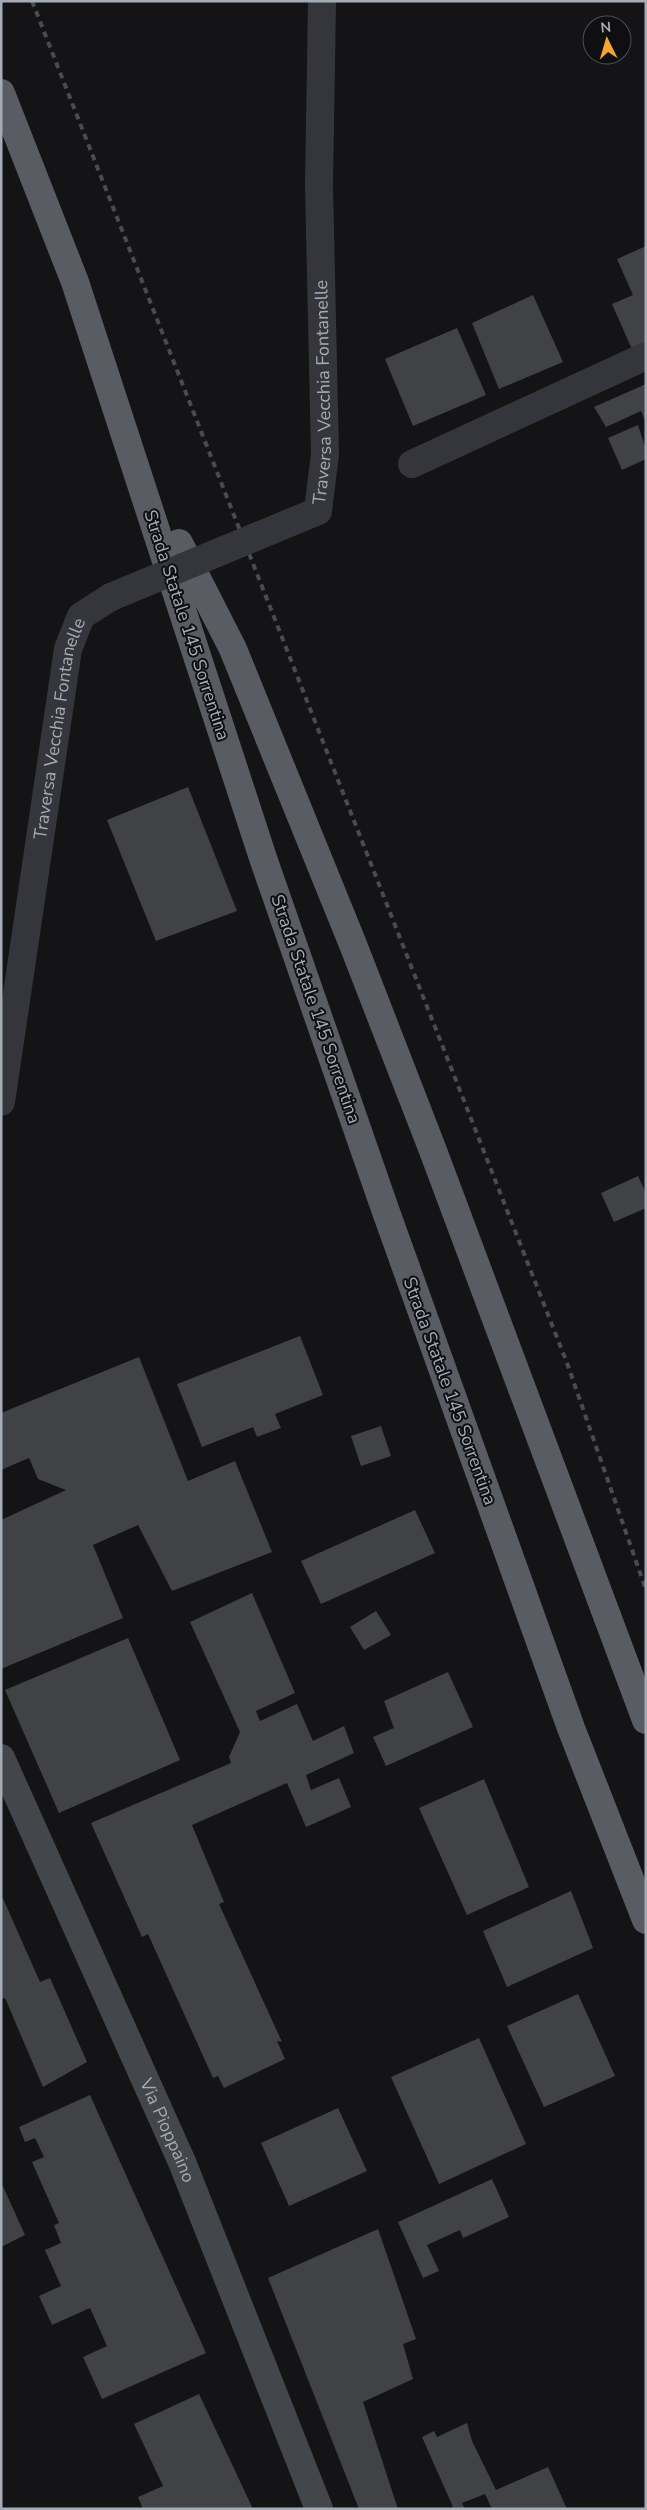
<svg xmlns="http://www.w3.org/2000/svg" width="647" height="2510" font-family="'Nunito Sans',sans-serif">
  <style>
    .building { fill: #404246 }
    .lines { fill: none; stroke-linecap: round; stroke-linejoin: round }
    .minor { stroke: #35363b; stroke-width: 28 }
    .secondary { stroke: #43464b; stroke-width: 28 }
    .trunk { stroke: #595c63; stroke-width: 28 }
    .rail { stroke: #484b50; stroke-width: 4; stroke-dasharray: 6 5; stroke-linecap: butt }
    .minor-bridge { stroke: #35363b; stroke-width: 28 }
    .labels { text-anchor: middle; stroke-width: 4; stroke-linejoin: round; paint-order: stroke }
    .street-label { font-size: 18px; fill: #a6acb6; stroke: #0f0f11 }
  </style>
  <rect width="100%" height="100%" fill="#141416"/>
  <!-- building -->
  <path class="building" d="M646,246V349L634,354L612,304L633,295L617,259Z
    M533,295L563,362L499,389L472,323Z
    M457,328L486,395L413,426L385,359Z
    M646,384V423L641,411L606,427L594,407Z
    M638,425L646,450V459L622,470L608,438Z
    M188,787L237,911L156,941L107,820Z
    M638,1176L646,1193V1208L614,1222L601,1193Z
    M300,1336L323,1395L275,1414L281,1428L257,1437L253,1427L202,1447L177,1384Z
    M139,1357L188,1481L235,1461L272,1552L172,1591L138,1525L93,1545L123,1618L1,1669V1520L66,1490L38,1479L29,1458L1,1470V1413Z
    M381,1426L391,1456L361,1466L351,1436Z
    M415,1510L435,1553L321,1604L301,1561Z
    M252,1593L295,1693L256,1711L260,1721L297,1704L313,1741L344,1726L354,1753L306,1775L311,1790L339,1778L351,1807L306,1827L287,1783L192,1825L224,1902L219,1904L282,2042L277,2041L285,2059L224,2088L218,2076L213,2078L148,1934L142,1937L91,1823L231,1763L229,1757L240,1732L190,1622Z
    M376,1611L391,1635L364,1650L350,1627Z
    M128,1638L180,1760L59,1813L5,1690Z
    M448,1672L473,1727L386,1766L373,1737L394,1728L384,1701Z
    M484,1779L529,1887L467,1915L419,1808Z
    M571,1891L593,1948L507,1987L483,1931Z
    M1,1894L40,1982L50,1978L87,2062L43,2087L5,1998L1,1999Z
    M578,1994L615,2076L544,2107L507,2026Z
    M479,2038L526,2144L439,2184L391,2077Z
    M90,2095L206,2353L102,2399L83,2357L107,2346L90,2308L52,2325L39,2296L61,2286L45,2250L61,2243L54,2225L59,2223L32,2162L44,2157L35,2138L25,2142L19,2127Z
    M338,2108L367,2171L289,2206L261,2143Z
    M492,2179L509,2217L463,2238L460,2230L427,2245L439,2271L423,2278L398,2222Z
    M1,2182L25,2235L1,2247Z
    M378,2229L416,2339L403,2344L413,2379L363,2402L398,2509H359L268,2278Z
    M199,2394L253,2509H143L138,2497L163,2486L134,2424Z
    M467,2423L472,2441L496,2490L548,2467L567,2509H492L485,2494L462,2503L465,2509H449L453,2507L422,2437L434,2431L437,2437Z"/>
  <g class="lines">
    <!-- minor -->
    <g class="minor">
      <path d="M412,464L646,356"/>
      <path id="s1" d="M318,511L325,454L319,185L322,1"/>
      <path id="s2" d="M1,1102L68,649L81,616L111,597"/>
    </g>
    <!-- secondary -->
    <path class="secondary" id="s3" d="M1,1758L182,2162L319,2509"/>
    <!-- trunk -->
    <path class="trunk" d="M1,93L75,282L263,858L385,1209L571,1728L646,1920
      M179,543L233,649L352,942L432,1148L646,1720"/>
    <!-- rail -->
    <path class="rail" d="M32,1L567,1363L646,1590"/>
    <!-- minor-bridge -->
    <path class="minor-bridge" d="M111,597L318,511"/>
  </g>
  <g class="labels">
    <!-- street labels -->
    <g class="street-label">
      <text dy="6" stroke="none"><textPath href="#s1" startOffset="119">Traversa Vecchia Fontanelle</textPath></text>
      <text transform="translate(187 625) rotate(72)" y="6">Strada Statale 145 Sorrentina</text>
      <text dy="6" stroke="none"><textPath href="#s2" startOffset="378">Traversa Vecchia Fontanelle</textPath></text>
      <text transform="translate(316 1009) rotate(71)" y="6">Strada Statale 145 Sorrentina</text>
      <text transform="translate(450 1391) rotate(70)" y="6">Strada Statale 145 Sorrentina</text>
      <text dy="6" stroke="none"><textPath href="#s3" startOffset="408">Via Pioppaino</textPath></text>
    </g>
  </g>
  <!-- border -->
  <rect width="647" height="2510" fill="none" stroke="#a6acb6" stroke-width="5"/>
  <!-- north arrow -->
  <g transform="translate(607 40) rotate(355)"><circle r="24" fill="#0f0f11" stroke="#4b4e53"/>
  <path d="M0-4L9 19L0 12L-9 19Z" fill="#f2a530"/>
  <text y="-8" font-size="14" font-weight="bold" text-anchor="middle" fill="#a6acb6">N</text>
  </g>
</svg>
